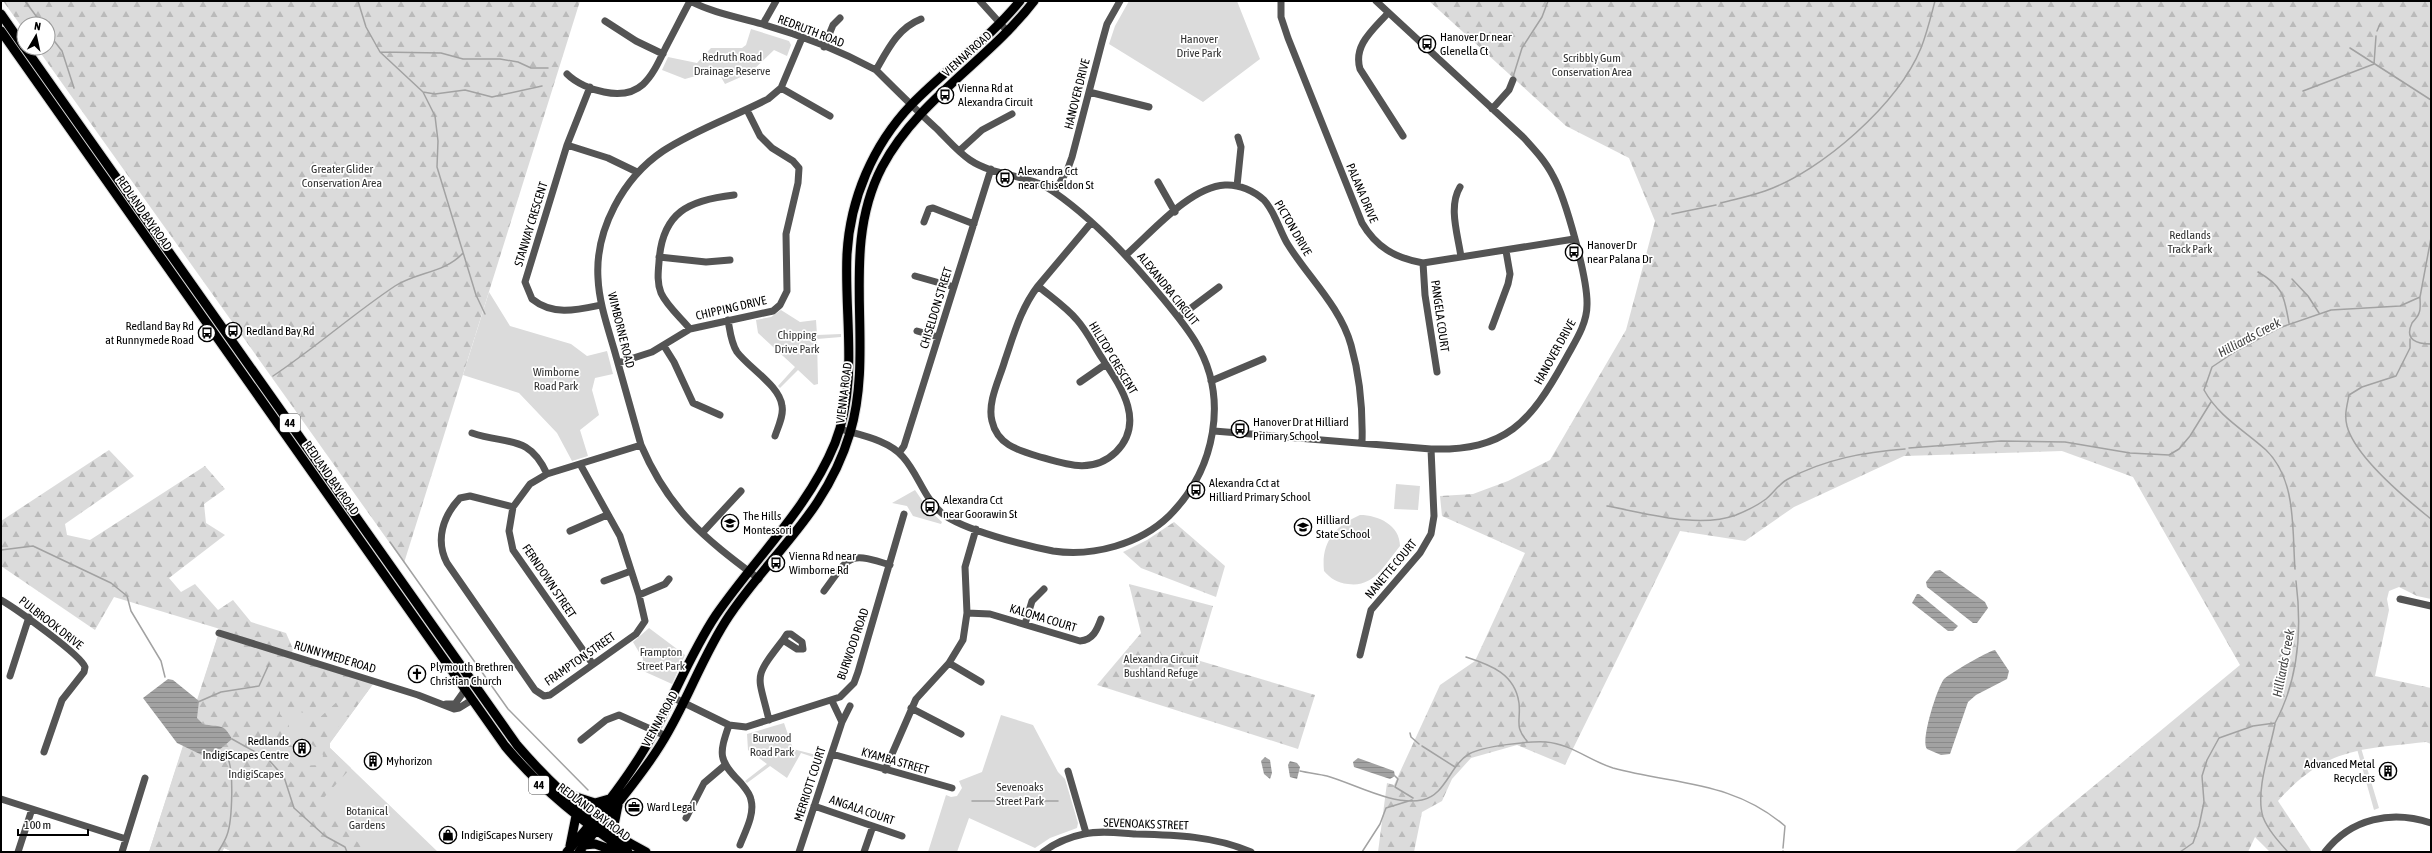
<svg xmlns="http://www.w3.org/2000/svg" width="2432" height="853" font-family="'Asap Condensed',sans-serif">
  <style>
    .green { fill: #dbdbdb }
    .forest { fill: url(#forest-firs); fill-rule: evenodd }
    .water { fill: url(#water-rules) }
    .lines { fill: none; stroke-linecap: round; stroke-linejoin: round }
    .stream { stroke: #a2a2a2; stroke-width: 1.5 }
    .major-casing { stroke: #dbdbdb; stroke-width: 11 }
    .minor { stroke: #545454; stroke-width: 7 }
    .major { stroke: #000; stroke-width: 9 }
    .labels { text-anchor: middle; stroke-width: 3.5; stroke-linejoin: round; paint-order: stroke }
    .shield { fill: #fff; stroke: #4c4c4c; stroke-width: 1 }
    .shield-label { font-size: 11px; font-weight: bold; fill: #000 }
    .street-label { font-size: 12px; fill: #000; stroke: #fff }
    .poi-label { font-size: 12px; fill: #000; stroke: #fff; text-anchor: start }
    .park-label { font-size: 12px; fill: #323232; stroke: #fff }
    .water-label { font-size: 13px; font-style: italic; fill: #434343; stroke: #fff }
  </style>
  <defs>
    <pattern id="forest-firs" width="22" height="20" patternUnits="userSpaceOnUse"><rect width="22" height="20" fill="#dbdbdb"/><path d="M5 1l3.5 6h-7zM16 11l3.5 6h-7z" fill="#bababa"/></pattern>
    <pattern id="water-rules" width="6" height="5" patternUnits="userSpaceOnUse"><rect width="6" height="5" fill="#a2a2a2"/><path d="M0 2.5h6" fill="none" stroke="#8a8a8a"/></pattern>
  </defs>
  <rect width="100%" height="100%" fill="#fff"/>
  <!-- green -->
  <path class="green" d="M1129,1H1237L1260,59L1203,102L1109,44L1115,26Z
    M751,29L789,41L791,45L787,56L774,50L750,73L725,84L717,70L685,79L662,70L668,57L697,63L711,48H742L746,45Z
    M489,292L510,326L571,344L587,356L607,351L613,374L595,378L592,390L599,415L580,430L588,456L572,461L557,433L519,393L463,375Z
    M781,310L800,322L816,320L817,335L841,334V337L817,339L818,384L814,385L798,370L780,388L778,386L795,367L758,333L756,320L771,317Z
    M1396,484L1420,486L1418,510L1394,509Z
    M915,490L928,509L942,522L941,524L913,516L907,506L892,503Z
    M1360,515C1378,515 1400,525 1400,546C1385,564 1374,588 1348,584C1337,583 1330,578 1324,571C1321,542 1335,526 1360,515Z
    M649,628L685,655L672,684L641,670L643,659L633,642Z
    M218,636L373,684L330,743V748L438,852H233L224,848L222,852H149Z
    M1001,715L1033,725L1058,772L1065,779L1078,823L1077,828L1050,838L1035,848L969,818L957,852H928L946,795L951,797L957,796L962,788L959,781L982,772Z
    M784,723L793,749L824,757L822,760L801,753L787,778L770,766L747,783L745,781L767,764L748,750L747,734Z
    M2361,748L2379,808L2374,810L2357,749Z"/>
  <!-- forest -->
  <path class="forest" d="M3,1H580L404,563L37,48H48V24H24V30Z
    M1429,1H2431V599L2417,596L2399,587L2389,591L2387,599L2389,610L2375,676L2431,688V744L2426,742C2360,749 2325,748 2278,801L2312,852H2270L2255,837L2248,852H2014L2240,665L2133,477L2062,451L1904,456L1794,507L1745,541L1680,531L1565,765L1517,745L1471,758L1452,779L1442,801L1422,812L1414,852H1378L1387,783L1394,785L1440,685L1475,661L1525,553L1442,516L1440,496L1473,494L1508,481L1550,460L1626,330L1655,221L1629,158L1566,126Z
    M109,450L134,476L65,524L67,535L90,540L205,466L225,489L204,504L206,523L225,535L169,578L181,592L195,584L218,610L233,600L251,622L286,633L293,649L290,658L373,684L330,743V748L351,768L318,804L368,852H233L224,848L222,852H149L183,747L204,756L220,725L203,724L197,718L199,701L197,700L220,629L114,597L95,630L1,566V521ZM333,691L340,699L317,720L310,712ZM345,702L353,709L332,734L324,728ZM285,708L304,713L307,716C308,733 304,743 322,751L323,756L319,765L295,766L289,761L290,755L294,752V747L290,745L288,740L289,725L280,714V709Z
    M1174,522L1225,566L1216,597L1141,568L1123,552L1147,540Z
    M1129,584L1213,606L1197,660L1315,695L1298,749L1097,685L1141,633Z"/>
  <!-- water -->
  <path class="water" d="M1940,570L1985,602L1988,608L1977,623H1973L1927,587L1926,582L1935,571Z
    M1917,594H1919L1958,626L1953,631H1948L1912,603Z
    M1995,650L2009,671L2007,679L1976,695L1968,702L1950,754L1941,755L1927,749C1920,742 1937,688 1944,679C1951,673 1986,652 1995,650Z
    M168,679L173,680L199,701L197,718L203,724C220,728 223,722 232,739L218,751L204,756L177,743L143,698Z
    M1265,757L1270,760L1272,773L1270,779L1264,774L1261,761Z
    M1358,758L1394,771L1395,776L1390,779L1354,767L1353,762Z
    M1290,761L1297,763L1300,767L1297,779L1290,777L1288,765Z"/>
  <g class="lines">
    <!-- stream -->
    <path class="stream" d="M25,1L42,24
      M358,1L366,27L380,52L423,92L435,116L438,141L437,167L476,295L485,314
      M2377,31L2380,24
      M48,33L62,51L74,88
      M2350,48L2431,100
      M380,52L441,53L463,59H500L518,62L531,68H548
      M1513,77L1522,48L1542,17L1548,1
      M2303,91L2374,64L2376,36
      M423,92L435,94L465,90L492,97L542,86
      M1721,203C1736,199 1751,196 1765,191C1822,171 1898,104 1921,48C1927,33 1931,16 1935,1
      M1672,214L1716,205
      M2258,272C2284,287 2284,296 2289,323
      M2292,279L2308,296L2319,313
      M2420,297C2420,302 2421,309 2419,313C2418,317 2414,320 2412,323C2404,340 2417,344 2431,344
      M2410,339V348L2396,376L2362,387L2349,395C2347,406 2344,415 2347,426C2355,456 2406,499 2431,519
      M273,376C315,348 353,314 395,286C417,272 445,273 463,253
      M1909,448L2001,441L2065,442L2130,453L2169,455L2179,449L2190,436L2211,402
      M1607,506C1646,513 1698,529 1736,515C1746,511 1758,505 1766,499C1773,493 1780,483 1788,479C1825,459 1865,452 1905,449
      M390,542L508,709L588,790
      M1,550L33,546L111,583L127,596L131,611L161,661L165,677
      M2295,569C2292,530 2297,480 2266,450C2244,430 2219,417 2204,390L2212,367L2236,351L2279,328L2331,310L2400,306L2420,297L2431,238
      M1466,657C1491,665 1515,674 1519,703C1521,721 1514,726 1527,741
      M198,702L221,692L259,686L269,664
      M2275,724C2270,750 2255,792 2263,817C2268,830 2279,842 2288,852
      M1410,733L1411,737L1419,744
      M232,739L268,759L284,777L294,808L325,836L345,847L347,852
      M1422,746L1455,767
      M217,750C220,751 224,753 226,755C235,766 232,822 227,835C225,841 221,847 218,852
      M1300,771C1309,773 1318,774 1327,776C1355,784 1393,806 1422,800C1446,795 1450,765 1469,754C1483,746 1529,741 1546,742C1571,744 1590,761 1613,768C1676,785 1733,781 1785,826L1783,848
      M1395,776L1398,779L1395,787L1413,798
      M972,801H1058
      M1783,851V852
      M1362,852L1380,824L1386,808L1412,800
      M2055,852H2060
      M2180,852L2193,843L2199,826L2204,802L2202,776L2207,760L2219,738L2253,726L2275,723C2299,679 2302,629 2296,581"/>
    <defs>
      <path id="major" d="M1,14L24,47
        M1,31L505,746C541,789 582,822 628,852
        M25,48L517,745C554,788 595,826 646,852
        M567,794L595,803L609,799
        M617,834L614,825L618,805
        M584,845L595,844L618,852
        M570,846L576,816
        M567,852C595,819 623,785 645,748C671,705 688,657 716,615C756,557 808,509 835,443C859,382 844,317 847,254C850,199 873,145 911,105C946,69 988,40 1020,1
        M579,852C606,816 637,783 661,744C687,703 702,656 729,616C773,551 826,513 850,433C876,345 838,251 882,167C918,99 988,61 1034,1"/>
    </defs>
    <!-- major casing -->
    <use href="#major" class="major-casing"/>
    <!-- minor -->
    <path class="minor" d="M690,1C713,13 737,17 762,24C801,35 841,51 876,70C896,90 916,110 937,129C948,140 958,152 970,160C995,177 1030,174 1054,192C1090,217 1121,249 1149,282C1165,301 1182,320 1195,341C1230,398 1215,470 1169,516C1140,544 1093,557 1053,551C1027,546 963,530 943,514C924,499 919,475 903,457C889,440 860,435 840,429
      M980,1L1008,32
      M1281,1V17L1288,38L1362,223C1376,247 1395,258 1423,263L1574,239
      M1388,13C1373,30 1353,45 1360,69L1403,136
      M605,21L636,41L663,54
      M763,24L776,1
      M824,47L833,25L840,18
      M876,70C888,49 898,28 921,19
      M567,74C576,83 592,90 604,92C642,100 652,76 666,47C674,32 682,16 690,1
      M590,87L567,145L525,282L532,299C553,316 577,310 601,305
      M781,88L830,116
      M1089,92L1149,107
      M1492,109L1509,90L1513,80
      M567,145L608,158L637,172
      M959,151L982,130L1012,114
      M1158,182L1175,212
      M1237,186L1241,147L1238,137
      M1460,187C1448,207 1458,235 1461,257
      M1054,192L1067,171L1072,157L1102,42L1107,24L1120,1
      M924,222L929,209L933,208L974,224
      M1126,255C1152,232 1190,187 1225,185C1239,184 1254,191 1264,200C1275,212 1279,229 1287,243C1307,276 1340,306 1351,345C1360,377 1363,409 1362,443
      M659,257L706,262L730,260
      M1423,263L1425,295L1437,372
      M915,276L954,287
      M1038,286C1051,297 1066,307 1077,320C1086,330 1093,344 1100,355C1119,384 1147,421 1116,452C1092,475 1065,464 1037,456C1017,450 997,444 992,421C987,402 1000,378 1005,360C1014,334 1021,308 1038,286L1091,223
      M1179,317L1219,287
      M728,320C730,331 731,343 737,352C749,368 780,386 782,406C784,415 778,427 775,436
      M1492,327L1508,284L1510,274L1506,251
      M690,329C681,318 667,306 661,293C657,283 658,273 659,262C662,212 689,200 734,195
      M917,331L938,337
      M664,346L674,362L693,403L720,415
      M618,363L652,352L690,329L773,311L780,305L787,291L786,234L798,183L799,168L793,161L772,148L760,136L747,110
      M1211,381L1263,359
      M1080,382L1106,364
      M1214,431L1431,449C1506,451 1530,423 1565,360C1574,343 1587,325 1587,305C1588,280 1566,199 1553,176C1546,162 1535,150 1524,138L1376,1
      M472,433C507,445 529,434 547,474
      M899,453L904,446L991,169
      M513,507L470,496L460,498C443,516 435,540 447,563L535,690L544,696L550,695L636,634L645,621L639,595L620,536L580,464
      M570,531L607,515
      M702,533L741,491
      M759,579C703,537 669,510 641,445C632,413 623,381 614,349C607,325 599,302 598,278C595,230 623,178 663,151C695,130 733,117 768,99L781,88L802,38
      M604,581L631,571
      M824,591C850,556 847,551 890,565
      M639,595L665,584L669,579
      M2400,599L2431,606
      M1,600C15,608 81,655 85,667L84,672L62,700L44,752
      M967,613L990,614L1080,641C1093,640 1097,630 1101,619
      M1025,624L1032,601L1044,589
      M219,633L418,695L454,709L459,708L472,700
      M791,634L802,642L803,649H797L783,640L787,634Z
      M1360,655L1371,610L1420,553L1431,534L1434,516L1431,449
      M592,663L513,550L509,531L513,507L530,484L547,474L641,445
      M949,663L981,682
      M10,676L29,617
      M672,697L729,725L746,727L840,697L854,683L858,672L904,514
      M446,704H455L465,690
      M911,708L961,734
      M769,720C758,673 752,680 783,640
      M842,722L850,706
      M729,725C719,754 718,760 740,782C744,787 750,793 751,800C755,814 745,832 740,845
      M581,740L606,720L619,715L666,736
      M832,754L952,788
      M885,770L916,699L949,663L963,640L967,613L965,567L976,529
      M1068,771L1086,833
      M1,799L126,839
      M814,806L902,836
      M686,818L704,783L724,766
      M18,852L32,809
      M122,852L145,778
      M799,852L842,722L832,701
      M864,852L873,826
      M1043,852C1055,843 1069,837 1084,834C1101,830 1119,833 1136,834C1176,835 1214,836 1251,852
      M2325,852C2351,818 2392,810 2431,823"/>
    <!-- major -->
    <use href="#major" class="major"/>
  </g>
  <!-- icons -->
  <defs>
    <symbol id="bus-ring" viewBox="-11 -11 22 22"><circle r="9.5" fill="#fff" stroke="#000" stroke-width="1.5"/><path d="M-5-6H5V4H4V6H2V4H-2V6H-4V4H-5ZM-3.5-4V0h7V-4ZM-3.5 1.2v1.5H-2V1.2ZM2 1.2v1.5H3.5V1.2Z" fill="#000"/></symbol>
    <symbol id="school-ring" viewBox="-11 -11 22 22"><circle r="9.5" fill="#fff" stroke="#000" stroke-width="1.5"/><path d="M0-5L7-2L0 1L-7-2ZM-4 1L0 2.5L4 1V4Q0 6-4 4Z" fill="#000"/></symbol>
    <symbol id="church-ring" viewBox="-11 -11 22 22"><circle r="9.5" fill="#fff" stroke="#000" stroke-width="1.5"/><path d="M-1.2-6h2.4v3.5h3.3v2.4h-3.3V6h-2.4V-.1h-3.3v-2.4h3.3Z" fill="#000"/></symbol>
    <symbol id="building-ring" viewBox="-11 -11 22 22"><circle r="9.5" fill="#fff" stroke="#000" stroke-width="1.5"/><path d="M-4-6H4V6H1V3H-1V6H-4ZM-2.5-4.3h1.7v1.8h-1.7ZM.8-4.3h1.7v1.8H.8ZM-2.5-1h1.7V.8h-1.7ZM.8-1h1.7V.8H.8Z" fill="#000"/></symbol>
    <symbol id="office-ring" viewBox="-11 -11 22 22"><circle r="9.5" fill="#fff" stroke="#000" stroke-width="1.5"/><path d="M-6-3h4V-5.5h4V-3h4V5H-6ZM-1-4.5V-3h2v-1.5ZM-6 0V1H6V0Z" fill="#000"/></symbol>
    <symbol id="shop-ring" viewBox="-11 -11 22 22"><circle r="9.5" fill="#fff" stroke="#000" stroke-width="1.5"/><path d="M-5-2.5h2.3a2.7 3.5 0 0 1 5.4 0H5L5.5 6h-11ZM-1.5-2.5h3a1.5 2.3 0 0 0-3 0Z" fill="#000"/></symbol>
  </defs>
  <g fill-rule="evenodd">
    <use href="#bus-ring" x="1417" y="34" width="20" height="20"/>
    <use href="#bus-ring" x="935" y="85" width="20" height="20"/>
    <use href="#bus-ring" x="995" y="168" width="20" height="20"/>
    <use href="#bus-ring" x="1564" y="242" width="20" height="20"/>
    <use href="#bus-ring" x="223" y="321" width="20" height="20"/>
    <use href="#bus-ring" x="197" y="323" width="20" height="20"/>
    <use href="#bus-ring" x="1230" y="419" width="20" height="20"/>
    <use href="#bus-ring" x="1186" y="480" width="20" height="20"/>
    <use href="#bus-ring" x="920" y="497" width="20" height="20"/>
    <use href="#school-ring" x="720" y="513" width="20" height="20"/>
    <use href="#school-ring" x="1293" y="517" width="20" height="20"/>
    <use href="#bus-ring" x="766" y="553" width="20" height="20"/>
    <use href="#church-ring" x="407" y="664" width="20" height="20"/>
    <use href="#building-ring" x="292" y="738" width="20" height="20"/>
    <use href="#building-ring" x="363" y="751" width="20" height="20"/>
    <use href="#building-ring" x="2378" y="761" width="20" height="20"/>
    <use href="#office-ring" x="624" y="797" width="20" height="20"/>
    <use href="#shop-ring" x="438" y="825" width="20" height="20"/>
  </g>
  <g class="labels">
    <!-- shield labels -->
    <g class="shield">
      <rect x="280" y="414" width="20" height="18" rx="3"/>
      <rect x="529" y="776" width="20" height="18" rx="3"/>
    </g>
    <g class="shield-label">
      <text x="290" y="427">44</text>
      <text x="539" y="789">44</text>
    </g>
    <!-- street labels -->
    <g class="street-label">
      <text transform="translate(811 31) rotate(21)" y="4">REDRUTH ROAD</text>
      <text transform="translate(967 54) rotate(-42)" y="4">VIENNA ROAD</text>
      <text transform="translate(1077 94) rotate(-76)" y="4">HANOVER DRIVE</text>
      <text transform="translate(1362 193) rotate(67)" y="4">PALANA DRIVE</text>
      <text transform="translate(144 213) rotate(55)" y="4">REDLAND BAY ROAD</text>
      <text transform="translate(531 224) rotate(-73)" y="4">STANWAY CRESCENT</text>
      <text transform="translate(1293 228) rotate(60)" y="4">PICTON DRIVE</text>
      <text transform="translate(1168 289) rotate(51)" y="4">ALEXANDRA CIRCUIT</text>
      <text transform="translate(731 308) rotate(-13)" y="4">CHIPPING DRIVE</text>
      <text transform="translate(936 308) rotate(-73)" y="4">CHISELDON STREET</text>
      <text transform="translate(1440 316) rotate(82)" y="4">PANGELA COURT</text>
      <text transform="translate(621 330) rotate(76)" y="4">WIMBORNE ROAD</text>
      <text transform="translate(1555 352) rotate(-61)" y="4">HANOVER DRIVE</text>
      <text transform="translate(1113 358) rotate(59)" y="4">HILLTOP CRESCENT</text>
      <text transform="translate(844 393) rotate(-83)" y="4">VIENNA ROAD</text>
      <text transform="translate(331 478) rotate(55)" y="4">REDLAND BAY ROAD</text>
      <text transform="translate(1391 569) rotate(-50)" y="4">NANETTE COURT</text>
      <text transform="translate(549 581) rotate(56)" y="4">FERNDOWN STREET</text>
      <text transform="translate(1043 618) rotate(17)" y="4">KALOMA COURT</text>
      <text transform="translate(51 623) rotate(38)" y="4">PULBROOK DRIVE</text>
      <text transform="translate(853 644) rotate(-71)" y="4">BURWOOD ROAD</text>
      <text transform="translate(335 657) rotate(17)" y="4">RUNNYMEDE ROAD</text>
      <text transform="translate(580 659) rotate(-35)" y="4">FRAMPTON STREET</text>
      <text transform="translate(660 719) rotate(-61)" y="4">VIENNA ROAD</text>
      <text transform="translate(895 761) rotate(16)" y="4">KYAMBA STREET</text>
      <text transform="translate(810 784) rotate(-72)" y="4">MERRIOTT COURT</text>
      <text transform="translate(862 810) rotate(19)" y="4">ANGALA COURT</text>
      <text transform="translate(594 812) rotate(37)" y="4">REDLAND BAY ROAD</text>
      <text transform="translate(1146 824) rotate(2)" y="4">SEVENOAKS STREET</text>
    </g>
    <!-- poi labels -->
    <g class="poi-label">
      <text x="1440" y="41">Hanover Dr near<tspan x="1440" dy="14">Glenella Ct</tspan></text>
      <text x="958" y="92">Vienna Rd at<tspan x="958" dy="14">Alexandra Circuit</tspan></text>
      <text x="1018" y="175">Alexandra Cct<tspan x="1018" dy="14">near Chiseldon St</tspan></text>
      <text x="1587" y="249">Hanover Dr<tspan x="1587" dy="14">near Palana Dr</tspan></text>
      <text x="194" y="330" text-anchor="end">Redland Bay Rd<tspan x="194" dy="14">at Runnymede Road</tspan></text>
      <text x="246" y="335">Redland Bay Rd</text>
      <text x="1253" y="426">Hanover Dr at Hilliard<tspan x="1253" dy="14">Primary School</tspan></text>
      <text x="1209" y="487">Alexandra Cct at<tspan x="1209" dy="14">Hilliard Primary School</tspan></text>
      <text x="943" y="504">Alexandra Cct<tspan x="943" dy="14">near Goorawin St</tspan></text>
      <text x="743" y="520">The Hills<tspan x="743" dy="14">Montessori</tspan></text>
      <text x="1316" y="524">Hilliard<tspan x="1316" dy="14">State School</tspan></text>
      <text x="789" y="560">Vienna Rd near<tspan x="789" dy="14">Wimborne Rd</tspan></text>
      <text x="430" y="671">Plymouth Brethren<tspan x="430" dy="14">Christian Church</tspan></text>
      <text x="289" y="745" text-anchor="end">Redlands<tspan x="289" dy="14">IndigiScapes Centre</tspan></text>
      <text x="386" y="765">Myhorizon</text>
      <text x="2375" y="768" text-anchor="end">Advanced Metal<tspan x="2375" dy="14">Recyclers</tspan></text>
      <text x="647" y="811">Ward Legal</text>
      <text x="461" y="839">IndigiScapes Nursery</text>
    </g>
    <!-- park labels -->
    <g class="park-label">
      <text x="1199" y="43">Hanover<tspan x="1199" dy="14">Drive Park</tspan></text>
      <text x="732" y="61">Redruth Road<tspan x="732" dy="14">Drainage Reserve</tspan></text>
      <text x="1592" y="62">Scribbly Gum<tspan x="1592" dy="14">Conservation Area</tspan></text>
      <text x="342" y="173">Greater Glider<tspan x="342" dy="14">Conservation Area</tspan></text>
      <text x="2190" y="239">Redlands<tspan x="2190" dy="14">Track Park</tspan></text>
      <text x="797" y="339">Chipping<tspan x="797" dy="14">Drive Park</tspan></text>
      <text x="556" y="376">Wimborne<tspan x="556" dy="14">Road Park</tspan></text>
      <text x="661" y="656">Frampton<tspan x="661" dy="14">Street Park</tspan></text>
      <text x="1161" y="663">Alexandra Circuit<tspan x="1161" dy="14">Bushland Refuge</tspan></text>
      <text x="772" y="742">Burwood<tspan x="772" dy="14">Road Park</tspan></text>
      <text x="256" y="778">IndigiScapes</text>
      <text x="1020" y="791">Sevenoaks<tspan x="1020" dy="14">Street Park</tspan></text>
      <text x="367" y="815">Botanical<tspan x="367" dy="14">Gardens</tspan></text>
    </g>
    <!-- water labels -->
    <g class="water-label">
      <text transform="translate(2249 337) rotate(-28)" y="5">Hilliards Creek</text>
      <text transform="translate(2283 663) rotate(-79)" y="5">Hilliards Creek</text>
    </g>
  </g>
  <!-- border -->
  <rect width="2432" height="853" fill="none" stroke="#000000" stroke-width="4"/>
  <!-- north arrow -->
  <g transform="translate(36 36) rotate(9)"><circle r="19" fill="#ffffff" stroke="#999999"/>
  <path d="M0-3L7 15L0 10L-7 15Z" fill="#000000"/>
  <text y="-6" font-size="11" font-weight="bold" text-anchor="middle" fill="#000000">N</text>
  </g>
  <!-- scale -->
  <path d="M18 829v6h70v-6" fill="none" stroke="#000000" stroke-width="2"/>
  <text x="24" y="829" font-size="12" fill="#000000" stroke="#ffffff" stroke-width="3" paint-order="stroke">100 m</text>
</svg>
